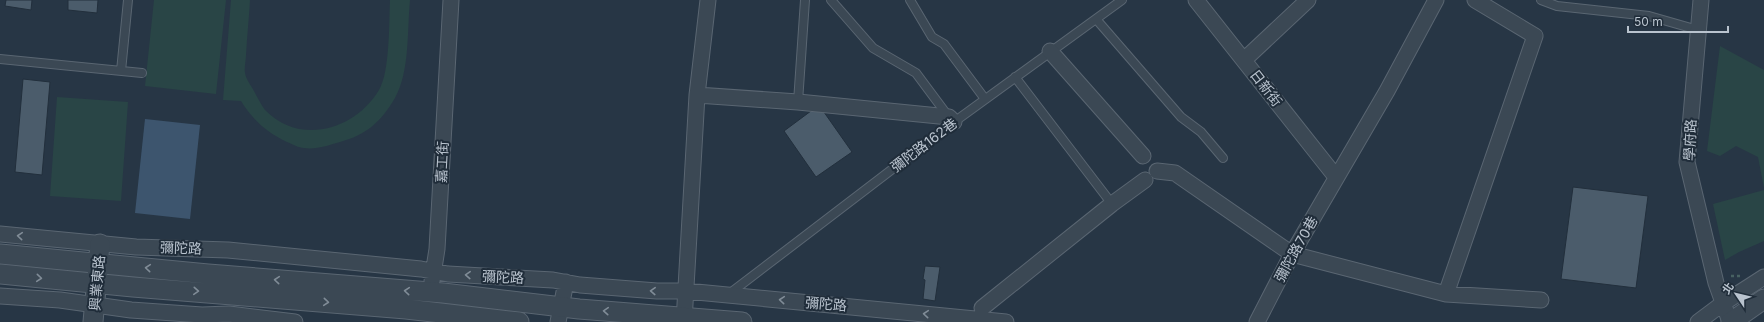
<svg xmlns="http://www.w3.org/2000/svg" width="1764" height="322" font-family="Inter,'Noto Sans TC',sans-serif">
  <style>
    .green { fill: #294546 }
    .water { fill: #3d556e }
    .building { fill: #4b5c6b; stroke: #222f3c }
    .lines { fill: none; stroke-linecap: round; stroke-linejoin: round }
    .service-casing { stroke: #5a6672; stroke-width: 10 }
    .minor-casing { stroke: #5a6672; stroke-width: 17 }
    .tertiary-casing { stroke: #5a6672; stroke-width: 21 }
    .path { stroke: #476162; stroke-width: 2.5; stroke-dasharray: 3 3; stroke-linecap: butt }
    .service { stroke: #3b4854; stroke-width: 8 }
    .minor { stroke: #3b4854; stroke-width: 15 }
    .tertiary { stroke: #3b4854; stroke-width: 19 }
    .oneway { stroke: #808c97 }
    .labels { text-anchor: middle; stroke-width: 4; stroke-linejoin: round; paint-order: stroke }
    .street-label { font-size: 14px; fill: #b9c3ce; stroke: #202d3a }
  </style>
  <rect width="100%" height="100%" fill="#273645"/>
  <!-- green -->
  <path class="green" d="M154,0H226L216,94L145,86Z
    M231,0H250C249,18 247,36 246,55C246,60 244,68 245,73C246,80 253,88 256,95C259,100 262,106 265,110C300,146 355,130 379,90C390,72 389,22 390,0H410C407,31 410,71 395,98C381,122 366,135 340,142C329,145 316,150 304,148C299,148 292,144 287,142C266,132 253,120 241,101L223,100Z
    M1720,46L1764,70V188L1758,157L1736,146L1720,156L1707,151Z
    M57,97L128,102L121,201L50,196Z
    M1764,190V241L1739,252L1725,260L1713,204Z"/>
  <!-- water -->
  <path class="water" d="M145,119L200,125L190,219L135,213Z"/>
  <!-- building -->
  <path class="building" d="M6,0H32L31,10L5,6Z
    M68,0H98L97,13L68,10Z
    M23,79L50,82L42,175L15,172Z
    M819,105L852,152L816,177L784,131Z
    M1573,187L1648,196L1636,288L1561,279Z
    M925,266L940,267L935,301L923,299L925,280L923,279Z"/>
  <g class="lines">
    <defs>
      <path id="service" d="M831,0L873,48L916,73L948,116
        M910,0L932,37L944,44L985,99
        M1541,0L1557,6L1649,16L1698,30
        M1096,19L1181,117L1201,132L1223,158
        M0,59L142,73
        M121,71L128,0
        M1015,77L1112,204
        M798,102L805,0
        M729,294L954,122L1122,0"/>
      <path id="minor" d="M1196,0L1336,177
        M1701,0L1687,162L1716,283L1730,322
        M1050,51L1143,156
        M1244,60L1308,0
        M697,95L798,102L949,117L954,122
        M1157,171L1175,173L1292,254L1446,294L1535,36L1475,0
        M0,234L136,247L228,250L421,269L448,274L553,280L580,285L657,291H686L1006,322
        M432,281L437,249L451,0
        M1446,294L1541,300
        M0,296L60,300L131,310L202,315L229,314L295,322
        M982,308L1112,204L1145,180
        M558,322L566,282
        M684,322L697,95L708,0
        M1257,322L1292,254L1387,91L1436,0
        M1698,322L1722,304L1764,277"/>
      <path id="tertiary" d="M0,254L208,274L443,293L579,309L742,322
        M0,274L133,287L406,309L519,322
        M93,322L100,244
        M1731,322L1764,299"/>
    </defs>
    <!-- service casing -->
    <use href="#service" class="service-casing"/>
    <!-- minor casing -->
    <use href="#minor" class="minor-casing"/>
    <!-- tertiary casing -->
    <use href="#tertiary" class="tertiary-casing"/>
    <!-- path -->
    <path class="path" d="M1731,276H1740"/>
    <!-- service -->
    <use href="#service" class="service"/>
    <!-- minor -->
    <use href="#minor" class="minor"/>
    <!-- tertiary -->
    <use href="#tertiary" class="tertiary"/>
  </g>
  <!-- one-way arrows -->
  <defs><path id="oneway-chevron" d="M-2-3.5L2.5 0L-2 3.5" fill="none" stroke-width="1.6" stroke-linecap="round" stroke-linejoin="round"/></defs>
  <g class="oneway">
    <use href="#oneway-chevron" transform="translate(20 236) rotate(-175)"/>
    <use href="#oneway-chevron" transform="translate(148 268) rotate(-175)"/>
    <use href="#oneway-chevron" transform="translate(468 275) rotate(-177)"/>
    <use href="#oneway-chevron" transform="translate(39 278) rotate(5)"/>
    <use href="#oneway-chevron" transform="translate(277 280) rotate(-175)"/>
    <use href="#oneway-chevron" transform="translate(196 291) rotate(4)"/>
    <use href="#oneway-chevron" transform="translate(407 291) rotate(-175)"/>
    <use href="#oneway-chevron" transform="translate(653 291) rotate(-177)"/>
    <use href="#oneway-chevron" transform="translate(782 300) rotate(-175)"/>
    <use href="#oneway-chevron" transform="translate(326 302) rotate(5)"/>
    <use href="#oneway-chevron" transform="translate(606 311) rotate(-176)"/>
    <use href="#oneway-chevron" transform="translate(926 314) rotate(-175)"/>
  </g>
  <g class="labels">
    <!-- street labels -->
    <g class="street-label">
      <text transform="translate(1266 88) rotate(52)" y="5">日新街</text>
      <text transform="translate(1690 140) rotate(-87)" y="5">學府路</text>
      <text transform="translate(924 145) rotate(-37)" y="5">彌陀路162巷</text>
      <text transform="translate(442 162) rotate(-87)" y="5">嘉工街</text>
      <text transform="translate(181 248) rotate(2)" y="5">彌陀路</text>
      <text transform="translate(1296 249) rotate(-61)" y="5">彌陀路70巷</text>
      <text transform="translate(503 277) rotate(3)" y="5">彌陀路</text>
      <text transform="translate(97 283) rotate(-85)" y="5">興業東路</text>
      <text transform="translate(826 304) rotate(5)" y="5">彌陀路</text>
    </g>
  </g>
  <!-- north arrow -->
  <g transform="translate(1736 294) rotate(305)" stroke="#202d3a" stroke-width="3" paint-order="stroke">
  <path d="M0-3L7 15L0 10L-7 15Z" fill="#b9c3ce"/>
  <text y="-6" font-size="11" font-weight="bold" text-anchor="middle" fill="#b9c3ce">北</text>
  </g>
  <!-- scale -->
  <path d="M1628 26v6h100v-6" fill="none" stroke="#b9c3ce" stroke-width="2"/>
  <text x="1634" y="26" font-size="12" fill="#b9c3ce" stroke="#202d3a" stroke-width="3" paint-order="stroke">50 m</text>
</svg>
